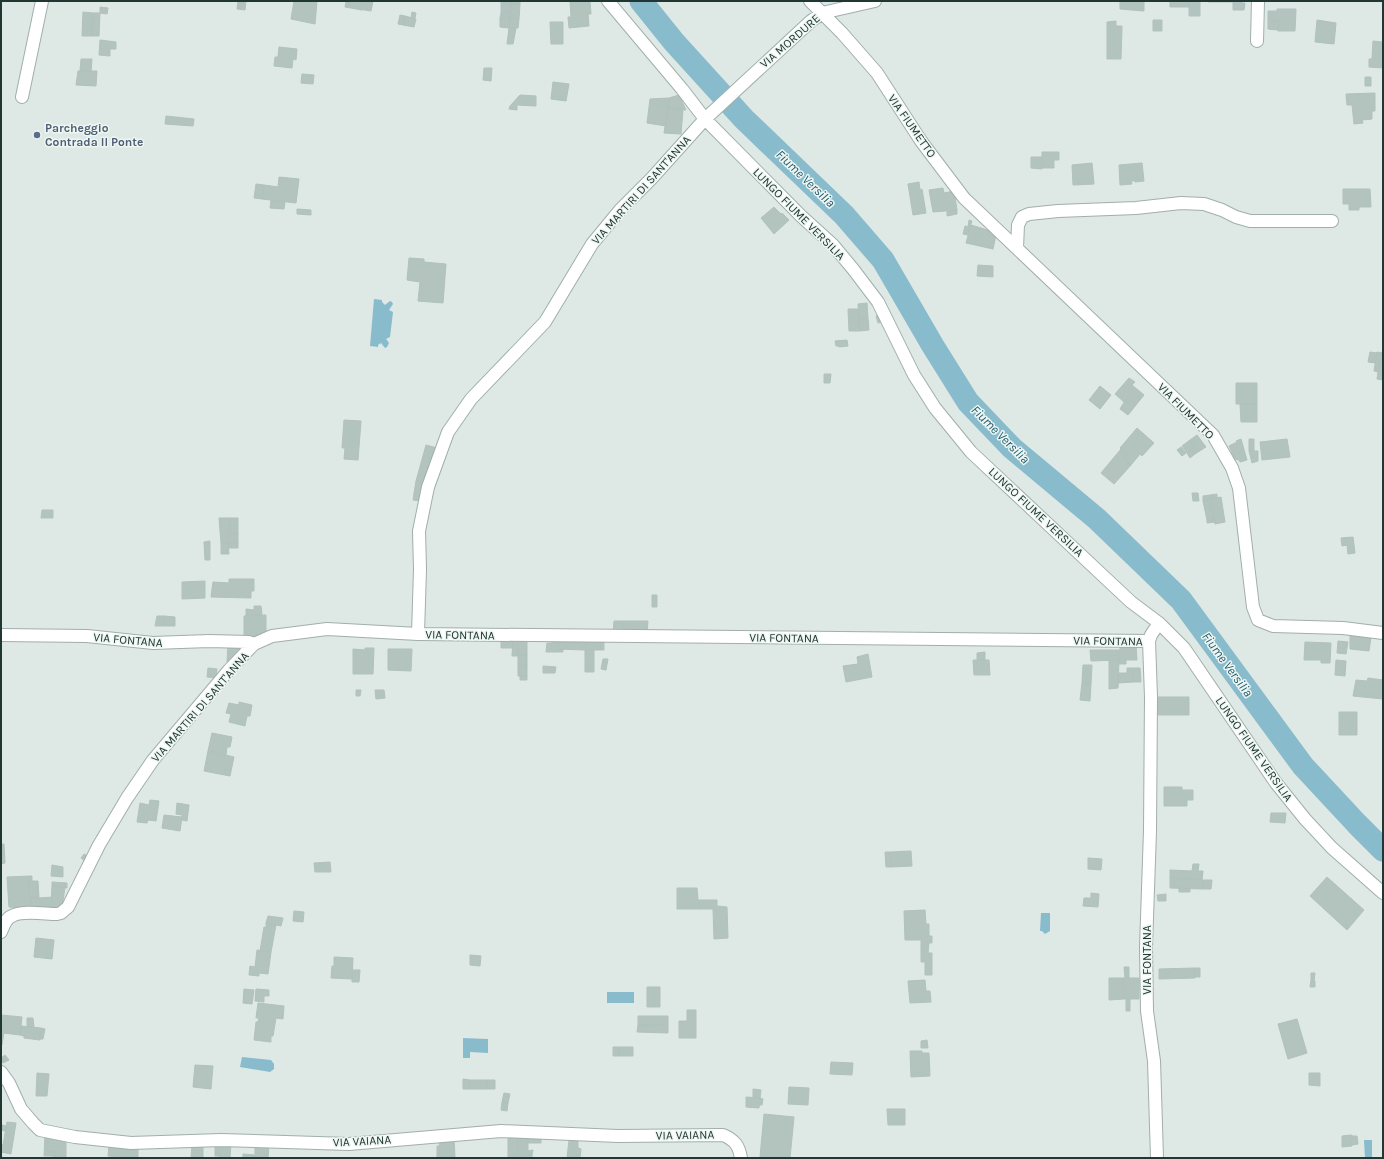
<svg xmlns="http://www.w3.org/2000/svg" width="1384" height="1159" font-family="Karla,sans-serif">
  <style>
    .water { fill: #88bbcb }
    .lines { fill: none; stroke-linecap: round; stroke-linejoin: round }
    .river { stroke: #88bbcb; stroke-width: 23 }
    .building { fill: #b3c3be; stroke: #b1c1bc }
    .minor-casing { stroke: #a1afac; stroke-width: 14 }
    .minor { stroke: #fff; stroke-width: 12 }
    .service-dot { fill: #5c6f8a; stroke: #eef6f2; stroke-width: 1.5 }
    .labels { text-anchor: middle; stroke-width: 3; stroke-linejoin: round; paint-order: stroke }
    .street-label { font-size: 12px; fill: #203733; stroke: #eef6f2 }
    .service-label { font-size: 12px; font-weight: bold; fill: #4e5e75; stroke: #eef6f2; text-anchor: start }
    .water-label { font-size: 13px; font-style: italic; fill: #1f5a6e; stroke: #eef6f2 }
  </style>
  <rect width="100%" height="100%" fill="#dee8e5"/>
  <!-- water -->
  <path class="water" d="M374,299L382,300V302L385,305L390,301L392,302L393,304L389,310L393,312L390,337L386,339L389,343L387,347L385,348L381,343L378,345V347L370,346Z
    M1041,913H1050V931L1045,934L1042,931H1040Z
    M607,992H634V1003H607Z
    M463,1038L488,1039V1053L470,1052V1058H463Z
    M242,1057L271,1060L274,1064V1069L270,1072L240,1067Z
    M1364,1140H1372V1158H1365Z"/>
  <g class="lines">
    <!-- river -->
    <path class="river" d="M641,1L674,42L744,119L844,215L883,260L933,346L968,402L1012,448L1097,519L1181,600L1303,766L1357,824L1383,850"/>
  </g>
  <!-- building -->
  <path class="building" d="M238,1H246L245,10L237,9Z
    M294,1H317L315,24L291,19Z
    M346,1H349L348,5L360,7L359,9L362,10L345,7Z
    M349,1H373L371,11L359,9L360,7L348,5Z
    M501,1H505L504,4H511L510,13H501Z
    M505,1H511V4H504Z
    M511,1H520V4H511Z
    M570,1H590L591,14H588L589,26L569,28L568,17H571Z
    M1120,1H1144V11L1120,9Z
    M1170,1H1189V7H1170Z
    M1189,1H1200V16H1189Z
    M1208,1H1233V2H1208Z
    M1233,1H1242V3H1245L1244,10H1233Z
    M511,4H520L519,19L510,18Z
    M100,7L108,8L107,14L100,13Z
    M1277,9H1296L1295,31H1278L1279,21H1268V11H1277Z
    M83,12L93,13L92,36H82Z
    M412,12L416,13L415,18H411Z
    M93,13H100L99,36H92Z
    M501,13H510V18H500Z
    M400,15L405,16L403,25L398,24Z
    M405,16L416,19L414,27L403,25Z
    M500,18H510L509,28L500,27Z
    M510,18L519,19L518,28H509Z
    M1153,20H1162V31H1153Z
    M1317,20L1336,23L1334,44L1315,42Z
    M1116,21V26H1107V22Z
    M1268,21H1279L1278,30L1268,29Z
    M550,22H563V44H551Z
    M1107,26H1122L1121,59H1107Z
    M509,28H516L513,44H507Z
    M100,40L116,42V49H110V56L99,55Z
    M1373,41L1382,42L1383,43V68L1369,67V59H1372Z
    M279,47L297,49L296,60L293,59L292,68L274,66L275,57H278Z
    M81,59H92L91,72L80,71Z
    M484,68H492L491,81L483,80Z
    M78,71H97L96,86L76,85Z
    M302,74L314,75L313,84L301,83Z
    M1365,77H1371V86H1365Z
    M553,82L569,84L566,101L551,99Z
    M1375,93V111H1372V119L1362,120L1363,123L1354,124L1352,105H1347L1346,94Z
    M520,95L536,96V106L517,105V110L509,109L510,106Z
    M679,95L686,110L668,108L669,98Z
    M669,98L666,126L647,123L650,99Z
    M668,108L683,110L681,134L664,133Z
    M166,116L194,119L193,126L165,124Z
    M1042,152H1059V160H1054V168H1042Z
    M1031,157H1042V169L1031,168Z
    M1092,163L1094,184L1073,185L1072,165Z
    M1142,163L1144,181L1135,182V181H1131L1132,184L1120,185L1119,165Z
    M279,177L299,179L296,203L262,199L264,185L278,187Z
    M919,182L920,190L922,189L926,213L913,215L908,184Z
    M256,184L264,185L262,199L254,198Z
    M943,188L944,193L954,191L957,210L933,212L929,190Z
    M1343,189H1370L1371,207H1359V210H1349V204H1343Z
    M271,200L285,202L284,209L270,208Z
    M774,207L781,214L782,213L789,220L774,234L761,218Z
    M297,209L311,210V215L297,214Z
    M957,210V214L947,216V211Z
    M969,220L972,221L970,227H968Z
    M971,225L994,232L996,235L993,249L966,243Z
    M965,226L970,227L968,235L963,234Z
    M409,258L424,259V262L446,264L443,303L418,301L420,282L407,280Z
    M978,265L993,266V277L977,276Z
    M867,303L868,318L859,319L858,304Z
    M848,309H858L860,331H849Z
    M881,315L883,322L878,323L876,316Z
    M868,318L869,330L860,331L859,319Z
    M847,340L848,346L839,347V346H836L835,341Z
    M1370,352L1377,353L1375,363L1368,362Z
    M1377,352L1383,353V360H1380L1378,372L1374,371Z
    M1380,360H1383V380L1377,379Z
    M824,374H831L830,383H824Z
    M1129,378L1135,382L1132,385L1144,395L1136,405L1129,398L1124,402L1115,394Z
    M1236,383H1257V404H1236Z
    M1100,386L1111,395L1100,409L1089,400Z
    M1129,398L1136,405L1128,415L1120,409L1126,399L1128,400Z
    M1240,404H1257V422H1241Z
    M344,420L361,421L358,460L344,459L345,448H342Z
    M1137,428L1154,443L1142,456L1140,454L1131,465L1124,459L1127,454L1120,448Z
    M1197,435L1206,447L1198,452L1190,440Z
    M1241,439L1247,460L1240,462L1239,460L1235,459L1229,446L1237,442L1236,441Z
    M1249,439H1254V451H1249Z
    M1287,439L1290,457L1262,460L1260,442Z
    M1190,440L1195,447L1187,453L1182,446Z
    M426,445L437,448L427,483L416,481Z
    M1181,447L1186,453L1182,456L1177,450Z
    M1195,447L1198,452L1195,454L1192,449Z
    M1121,449L1127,454L1124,459L1131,465L1114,484L1101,473Z
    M1192,449L1195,454L1190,458L1187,453Z
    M1249,451H1258V461L1252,463Z
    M416,481L427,483L422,501L413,500Z
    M1192,493H1198L1199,501H1193Z
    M1217,494V498L1211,499L1210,495Z
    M1210,495L1211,499L1203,501V496Z
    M1221,497L1225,522L1215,524L1211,499Z
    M1211,499L1214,518L1207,520L1203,501Z
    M42,510H53V518H41Z
    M219,518H230V534H228V543H221Z
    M230,518H238V534H230Z
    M1214,518L1215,522L1207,523V520Z
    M228,534H238V542L228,543Z
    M1353,537L1355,553L1348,554L1347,545L1342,546L1341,538Z
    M210,541V560H205L204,542Z
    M238,542V548H229L228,543Z
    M221,543H228L229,554H221Z
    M229,579H254V591H251V598L211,597L213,582L229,583Z
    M205,581V598L182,599V582Z
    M652,595H657V607H652Z
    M254,606H261L262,615L246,616V609L254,610Z
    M266,615V637L244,639V616Z
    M157,616H164V626H155Z
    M164,616L175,617V626H164Z
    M614,621H623V634H613Z
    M623,621H648L647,634H623Z
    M1350,635L1371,637L1369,651L1350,649Z
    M501,640H513V648H501Z
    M513,640H518V656H512Z
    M518,640H527V656H518Z
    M552,640H559L558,649H563V652H546L547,643H552Z
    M559,640H588V645H584V650L558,649Z
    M588,640H601V650H584V645H588Z
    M601,640H604V650H601Z
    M1338,641L1348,642L1346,654L1337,653Z
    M1305,642L1331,643L1330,663H1321V660H1304Z
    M228,645L240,646L239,656L234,662H227Z
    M1120,645H1136L1137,660H1126V664H1119V660H1120Z
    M365,648H374L373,674H353V649L365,650Z
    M388,649H412L411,671L388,670Z
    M585,650H594V672H585Z
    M1090,650H1120V660L1091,661Z
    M985,652V660H977V653Z
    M868,654L872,677L846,682L843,666L858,664L857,657Z
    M518,656H527V666H518Z
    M603,659H608L606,670L601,669Z
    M973,660H989L990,675H974Z
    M1119,660L1118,688L1109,689V661Z
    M1336,660L1346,661L1345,676L1335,675Z
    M1083,665H1092L1091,684L1082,683Z
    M518,666H527V676H518Z
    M543,666L556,667L555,673H543Z
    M208,668L217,669L216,678L207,677Z
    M1127,668H1133V682L1118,683L1119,673H1127Z
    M1133,668H1140L1141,682H1133Z
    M520,676H527V680H520Z
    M1368,678L1383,680V699L1353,696L1356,680L1367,681Z
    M1082,683L1091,684L1090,701L1080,700Z
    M356,690H361L360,696H356Z
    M375,690H384L385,698L376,699Z
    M1156,697H1189V715H1158V706L1156,705Z
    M239,702L252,705L250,716H247L245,726L229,722L231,714L226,713L229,703L239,705Z
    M1339,712H1357V735H1339Z
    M212,733L232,737L230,747H227L226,755L208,751Z
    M208,751L234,757L230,776L204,771Z
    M1164,787H1182V790H1193V800H1187V806H1164Z
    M150,800L159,801L156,821L148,820L147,823L137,822L140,803L149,805Z
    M177,803L189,805L187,821L182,820V815L176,814Z
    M1271,813H1286L1285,823L1270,822Z
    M164,815L182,817L180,831L162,828Z
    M1,844H4L5,863L1,864Z
    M911,851L912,866L891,867V852Z
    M885,852H891V867H886Z
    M84,854L88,856L85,861L81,858Z
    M1088,858L1102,859L1101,870L1088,869Z
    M330,862L331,872H315L314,863Z
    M1193,864H1199L1198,871H1203L1202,880L1170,878V870L1192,871Z
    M52,865L63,867V877L51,876Z
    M32,876V881H29V898H31L30,908L9,907L7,877Z
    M1327,877L1364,910L1347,930L1310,896Z
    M1170,878L1203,880V889L1170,888Z
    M1203,880H1212L1211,889H1203Z
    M29,881H38L39,898H29Z
    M52,882L67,883V888L52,886Z
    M52,886L65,887L62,908L51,907Z
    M677,888H697L698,900H699V909H677Z
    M1179,888L1190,889V892H1179Z
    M1091,893L1099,894L1098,907L1083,906L1084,898H1091Z
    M1166,894V901H1158L1157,895Z
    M52,897L51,907L41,908V899L39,898Z
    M31,898L41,899V908L30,907Z
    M699,900H717V906L727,907L728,938L714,939L713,909H699Z
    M925,910L926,924H929V936H932V943H929L928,953H932V968H925V962H921V940H905L904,911Z
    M294,911L304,912L303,922L293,921Z
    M268,916L283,918L281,926L266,923Z
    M266,923L276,925L271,952L260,951L264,927L266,928Z
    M36,938L54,940L52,959L34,957Z
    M257,950L271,952L268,974L259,973V976L249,975L250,966L255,967Z
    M470,955L481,956L480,966L470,965Z
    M334,957L353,958L352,979L331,978L332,966H334Z
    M1124,967H1129V978H1125Z
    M925,968H932V975H925Z
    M1195,968V978L1159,979V969Z
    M1195,968H1200V977H1195Z
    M352,970H360L359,982H352Z
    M1311,973H1315L1314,981L1311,980Z
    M1109,978H1123L1124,999L1109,1000Z
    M1123,978H1139V999H1124Z
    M925,980L926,991H930L931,1002L910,1003L908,981Z
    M1311,980L1315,981V987H1310Z
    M647,987H660V1007H647Z
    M244,989L254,990L252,1004L243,1003Z
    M256,989L269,990V996H264V1002L255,1001Z
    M1126,999H1130V1011H1126Z
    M258,1003L284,1006L283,1019L276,1018L273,1036H271V1042L254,1040L256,1022H258L259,1018H256Z
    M687,1010H696V1038H679V1021H687Z
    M1,1015L22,1017L20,1035L4,1033V1032L1,1031Z
    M638,1016H668V1025H638Z
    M27,1018H33L34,1027H27Z
    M1297,1019L1307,1053L1288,1059L1278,1024Z
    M638,1025H668V1033L637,1032Z
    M21,1026L41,1028L40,1040L24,1038V1036L20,1035Z
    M41,1028L45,1029L43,1039H40Z
    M1,1031L4,1032L2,1045H1Z
    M927,1040L928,1048H921V1041Z
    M613,1047H619V1056H613Z
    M619,1047H633V1056H619Z
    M910,1051H922V1053H929L930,1076L911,1077Z
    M5,1055L9,1060L3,1063L1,1058Z
    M831,1062L853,1063L852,1075L830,1074Z
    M195,1065L213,1066L211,1089L193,1087Z
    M37,1073L49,1074L47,1096H36Z
    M1309,1073H1320V1086L1309,1085Z
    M463,1079L470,1080V1089H463Z
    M470,1080H487V1089H470Z
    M487,1080H495V1089H487Z
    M789,1087L809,1088L808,1105L788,1104Z
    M753,1089L761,1090L760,1098L753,1097Z
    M504,1093L510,1094L508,1103L502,1102Z
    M746,1097L760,1098L759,1108L746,1107Z
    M760,1098L763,1099L762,1105H760Z
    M502,1102L508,1103L507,1111L501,1110Z
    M887,1109H905V1125H888Z
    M764,1114L794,1117L790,1158L760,1157Z
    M7,1122L16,1123L11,1154L1,1152V1145H3Z
    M2,1125L6,1126L5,1131L1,1130Z
    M45,1134H48V1152H56V1158H53V1156H44Z
    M48,1134L66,1137V1158H56V1152H48Z
    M508,1135H518V1158H508Z
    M518,1135H528V1155H532V1158H518Z
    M528,1135H541V1143H528Z
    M1352,1135V1146L1342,1147V1136Z
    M1352,1136H1357L1358,1144L1352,1145Z
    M454,1138L455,1158H437V1154H440L439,1139Z
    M569,1140L578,1141V1148L581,1149L580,1158H567Z
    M220,1143H231L230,1158H219Z
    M215,1144H219V1156H215Z
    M109,1145L138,1148V1158L108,1156Z
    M192,1145H203V1158H191Z
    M255,1145H269L268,1158H255Z
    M437,1146H439L440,1154H437Z
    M533,1150L532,1155H528V1151Z
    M243,1154L255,1155V1158H243Z"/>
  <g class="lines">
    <defs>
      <path id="minor" d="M608,1L682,89L705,119L801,216L833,245L853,269L878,302L914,375L935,408L971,452L1131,602L1159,623L1184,648L1276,783L1305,819L1332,848L1383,893
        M810,1L842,33L877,73L921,141L964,198L1213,435L1232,468L1239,488L1253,607L1258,620L1273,626L1343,628L1383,633
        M1257,41L1258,1
        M22,97L42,1
        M1017,248L1018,225L1022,217L1029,214L1058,211L1136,208L1181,203L1204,204L1222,210L1236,217L1250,221H1332
        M418,634L1149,641
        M1,635L87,636L153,643L209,641L249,642L254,644
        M1,932C3,927 6,918 12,916C22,910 45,914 57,914L61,913L68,907L99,845L127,798L153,760L229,670L254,644L272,636L327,629L418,634L420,569L419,531L428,487L448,432L471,399L545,322L592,244L620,210L652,178L705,119L811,21L822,13L875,1
        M1,1072L9,1083L21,1109L33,1123L40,1130L75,1137L131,1143L221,1140L349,1144L501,1131L618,1136L723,1135C735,1140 739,1146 741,1158
        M1157,1158L1154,1061L1147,1011L1146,947L1150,831L1151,697L1149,641L1151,635L1159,623"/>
    </defs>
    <!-- minor casing -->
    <use href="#minor" class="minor-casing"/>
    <!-- minor -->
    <use href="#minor" class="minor"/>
  </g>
  <!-- markers -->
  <circle class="service-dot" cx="37" cy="135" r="4"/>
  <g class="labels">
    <!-- street labels -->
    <g class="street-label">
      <text transform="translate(790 41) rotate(-41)" y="4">VIA MORDURE</text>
      <text transform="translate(912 126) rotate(55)" y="4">VIA FIUMETTO</text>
      <text transform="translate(641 190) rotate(-48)" y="4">VIA MARTIRI DI SANT'ANNA</text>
      <text transform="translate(799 214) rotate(45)" y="4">LUNGO FIUME VERSILIA</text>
      <text transform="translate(1186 411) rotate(45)" y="4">VIA FIUMETTO</text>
      <text transform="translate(1036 512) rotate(43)" y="4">LUNGO FIUME VERSILIA</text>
      <text transform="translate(460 635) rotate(1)" y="4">VIA FONTANA</text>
      <text transform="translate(784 638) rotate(1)" y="4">VIA FONTANA</text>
      <text transform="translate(128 640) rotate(5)" y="4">VIA FONTANA</text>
      <text transform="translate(1108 641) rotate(1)" y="4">VIA FONTANA</text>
      <text transform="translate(200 707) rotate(-49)" y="4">VIA MARTIRI DI SANT'ANNA</text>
      <text transform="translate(1254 749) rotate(55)" y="4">LUNGO FIUME VERSILIA</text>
      <text transform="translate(1147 960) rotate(-90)" y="4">VIA FONTANA</text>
      <text transform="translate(685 1135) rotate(-1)" y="4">VIA VAIANA</text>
      <text transform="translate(362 1141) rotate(-3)" y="4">VIA VAIANA</text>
    </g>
    <!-- service labels -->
    <g class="service-label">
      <text x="45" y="132">Parcheggio<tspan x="45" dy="14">Contrada Il Ponte</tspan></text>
    </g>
    <!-- water labels -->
    <g class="water-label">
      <text transform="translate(806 178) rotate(44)" y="5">Fiume Versilia</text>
      <text transform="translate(1001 434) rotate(45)" y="5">Fiume Versilia</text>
      <text transform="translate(1228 664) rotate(54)" y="5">Fiume Versilia</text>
    </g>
  </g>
  <!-- border -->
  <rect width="1384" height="1159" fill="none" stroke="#203733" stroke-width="4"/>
</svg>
